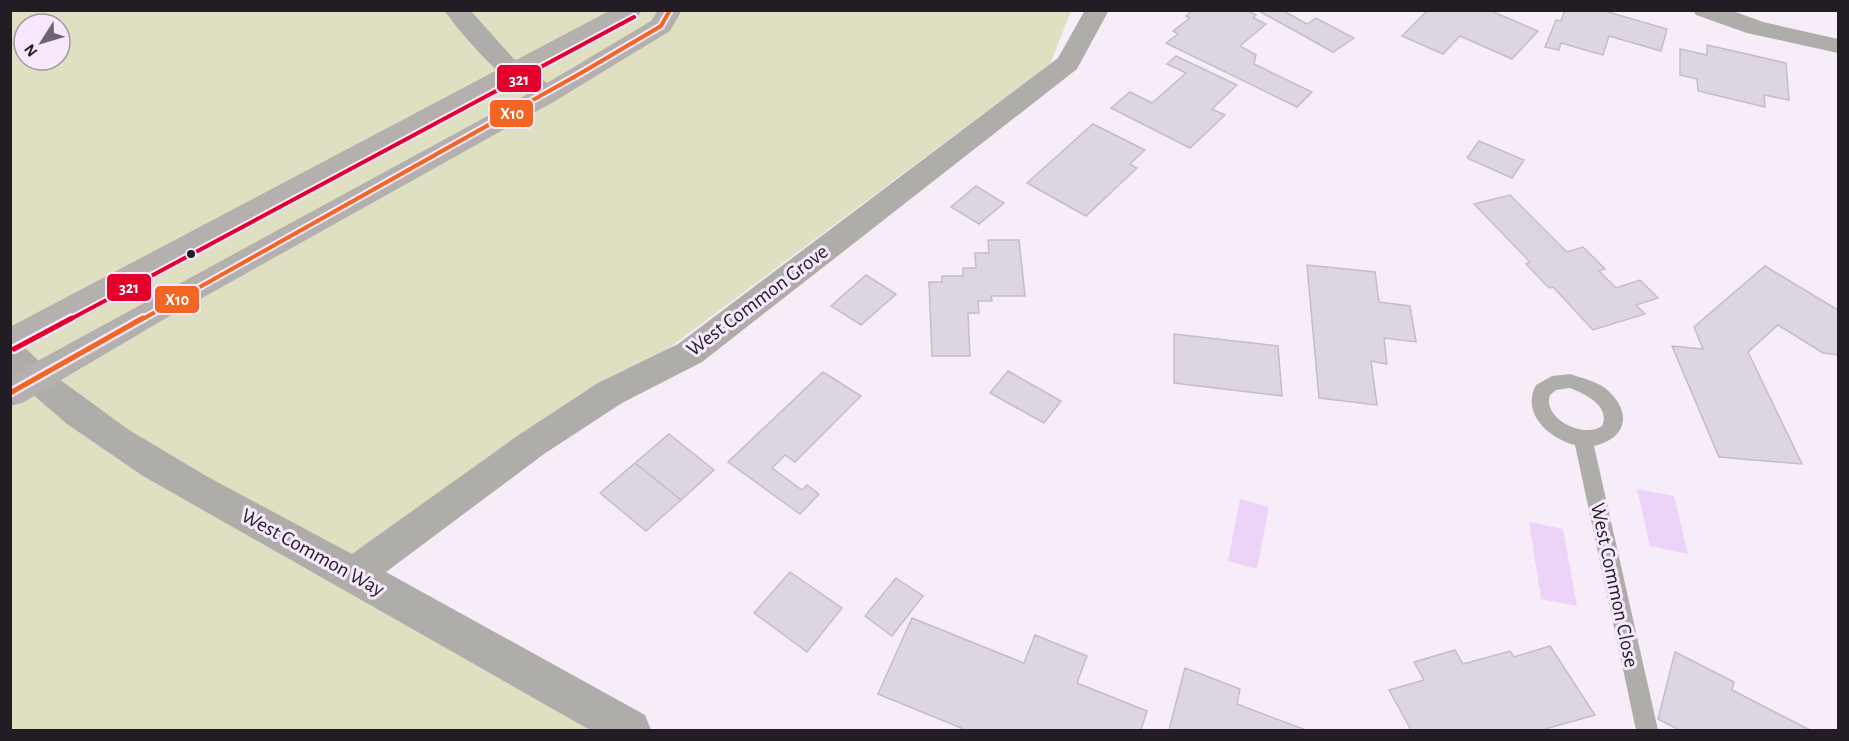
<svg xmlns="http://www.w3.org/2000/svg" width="1849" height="741" font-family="'Alegreya Sans',sans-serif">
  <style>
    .green { fill: #dfdfc2; fill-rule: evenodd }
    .water { fill: #eed3f8 }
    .building { fill: #ddd5e0; stroke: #c4bdc7; stroke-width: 1.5 }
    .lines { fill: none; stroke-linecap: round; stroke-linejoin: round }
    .service { fill: #afadaa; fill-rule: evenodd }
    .minor { fill: #afadaa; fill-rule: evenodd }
    .primary { fill: #b3b0ae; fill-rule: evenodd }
    .bus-1-far1-casing { stroke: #f8e8fe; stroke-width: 8 }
    .bus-1-casing { stroke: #f8e8fe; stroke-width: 10 }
    .bus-2-far1-casing { stroke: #f8e8fe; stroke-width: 8 }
    .bus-2-casing { stroke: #f8e8fe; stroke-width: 10 }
    .bus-1-far1 { stroke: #f26522; stroke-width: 4 }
    .bus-1 { stroke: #f26522; stroke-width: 5 }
    .bus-2-far1 { stroke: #e4002b; stroke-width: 4 }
    .bus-2 { stroke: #e4002b; stroke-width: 5 }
    .bus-dot { fill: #231c25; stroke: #f8e8fe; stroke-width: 2 }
    .labels { text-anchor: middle; stroke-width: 6; stroke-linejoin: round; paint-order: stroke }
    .street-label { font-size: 21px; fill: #231c25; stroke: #f8e8fe }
    .line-badge { stroke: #f8e8fe; stroke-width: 2 }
    .badge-label { font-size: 16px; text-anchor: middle; font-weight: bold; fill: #fff }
  </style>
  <rect width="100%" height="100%" fill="#f6edf9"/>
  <!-- green -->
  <path class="green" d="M10,11H1071L1050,64L374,568L644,730H11ZM24,24H60V60H24Z"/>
  <!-- water -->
  <path class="water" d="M1637,489L1674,496L1688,554L1650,546Z
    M1240,499L1269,507L1257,569L1228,561Z
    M1529,522L1563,529L1577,606L1541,599Z"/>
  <!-- building -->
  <path class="building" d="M1193,10H1246L1256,15L1253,18L1266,24L1240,46L1256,55L1254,64L1312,92L1297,107L1166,43L1178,34L1173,31L1190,18L1186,16Z
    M1257,10H1282L1307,24L1316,18L1354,38L1333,52Z
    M1428,10H1489L1538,31L1512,59L1460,36L1443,54L1402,36Z
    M1565,10H1601L1667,29L1661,51L1609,36L1603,55L1561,43L1559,50L1545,47L1556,20L1561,21Z
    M1707,45L1786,63L1789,100L1764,95L1765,107L1698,91L1697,79L1680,75V49L1707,55Z
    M1176,56L1237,85L1212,109L1225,115L1190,148L1111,108L1130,92L1152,103L1186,73L1167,64Z
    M1093,124L1145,150L1130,164L1137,168L1086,216L1027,183Z
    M1479,141L1524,160L1512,178L1467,158Z
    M976,186L1004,203L979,224L951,207Z
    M1510,195L1567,252L1583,247L1605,269L1599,271L1616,288L1640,280L1658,298L1636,305L1645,314L1593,330L1553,287L1549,288L1526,264L1530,262L1474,204Z
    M988,240H1019L1025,296H991L992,301H978L979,313H968L970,356H932L929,282H942V276H963V268H976L975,253H989Z
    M1307,265L1375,272L1379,302L1410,306L1416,342L1384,338L1387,364L1371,361L1377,405L1319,398Z
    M1765,266L1838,310V355L1823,353L1778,325L1748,352L1802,464L1719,457L1672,346L1703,349L1694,327Z
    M866,275L896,294L861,325L831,306Z
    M1174,334L1278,346L1282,396L1174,383Z
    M1008,371L1061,401L1044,423L990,393Z
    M823,372L861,396L795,462L785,455L772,468L802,490L807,485L819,494L800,514L728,462Z
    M669,434L714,470L681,500L635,463Z
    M635,463L681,500L646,531L600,493Z
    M790,572L842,608L807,652L754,613Z
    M896,578L923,596L892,636L865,616Z
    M912,618L1024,663L1035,635L1087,656L1077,683L1147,711L1141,730H966L878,694Z
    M1550,646L1595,715L1542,730H1411L1389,690L1424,680L1414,662L1455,650L1463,664L1510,651L1514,657Z
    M1675,652L1734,682L1732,690L1810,730H1679L1658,719Z
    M1185,668L1240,689L1237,704L1306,730H1169Z"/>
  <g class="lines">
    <!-- service -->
    <path class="service" d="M1570,374C1582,378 1595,381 1605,388C1632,410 1629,438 1594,446L1658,730H1636L1575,445C1548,438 1521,413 1536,385L1552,376ZM1570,388C1585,394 1611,406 1602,426C1584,439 1542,419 1550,395L1556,390Z"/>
    <!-- minor -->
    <path class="minor" d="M444,10H470L513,58L555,89L559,95L555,101C549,103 544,104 537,101C509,88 462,36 444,10Z
      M1085,10H1109L1077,69L702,362L622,403L544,454L386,572L645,715L651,730H590L143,476L67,424L10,375V341L22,345L55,376L129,430L208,477L352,554L520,434L598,383L678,344L1058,58Z
      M1693,10H1730L1763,22L1838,39V53L1747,33L1696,15Z"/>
    <!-- primary -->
    <path class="primary" d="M611,10H642L639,15L21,351L10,354V327Z
      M658,10H682L670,31L555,101L168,317L22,403L10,406V376L537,89L651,21Z"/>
    <defs>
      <path id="bus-1-far1" d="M141,320L581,73L661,26L670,10"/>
      <path id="bus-1" d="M10,393L143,318"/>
      <path id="bus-2-far1" d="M69,320L634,17"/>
      <path id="bus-2" d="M14,349L72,318"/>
    </defs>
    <!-- bus-1-far1 casing -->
    <use href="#bus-1-far1" class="bus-1-far1-casing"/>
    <!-- bus-1 casing -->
    <use href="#bus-1" class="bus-1-casing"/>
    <!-- bus-2-far1 casing -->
    <use href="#bus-2-far1" class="bus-2-far1-casing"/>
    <!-- bus-2 casing -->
    <use href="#bus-2" class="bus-2-casing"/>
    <!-- bus-1-far1 -->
    <use href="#bus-1-far1" class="bus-1-far1"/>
    <!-- bus-1 -->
    <use href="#bus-1" class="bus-1"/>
    <!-- bus-2-far1 -->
    <use href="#bus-2-far1" class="bus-2-far1"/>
    <!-- bus-2 -->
    <use href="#bus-2" class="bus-2"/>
  </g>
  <!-- markers -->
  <circle class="bus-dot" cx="191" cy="254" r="5"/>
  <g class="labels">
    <!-- street labels -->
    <g class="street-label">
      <text transform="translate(757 300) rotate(-37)" y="7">West Common Grove</text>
      <text transform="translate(313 552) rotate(29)" y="7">West Common Way</text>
      <text transform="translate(1615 585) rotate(78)" y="7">West Common Close</text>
    </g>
  </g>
  <g class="line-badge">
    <rect x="496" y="64" width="46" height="29" rx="6" fill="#e4002b"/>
    <rect x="489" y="99" width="45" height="29" rx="6" fill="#f26522"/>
    <rect x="106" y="273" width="46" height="29" rx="6" fill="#e4002b"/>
    <rect x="154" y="285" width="46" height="29" rx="6" fill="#f26522"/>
  </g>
  <g class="badge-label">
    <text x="519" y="85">321</text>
    <text x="512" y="119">X10</text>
    <text x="129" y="293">321</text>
    <text x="177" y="305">X10</text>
  </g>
  <!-- border -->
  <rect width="1849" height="741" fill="none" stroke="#231c25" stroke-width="24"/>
  <!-- north arrow -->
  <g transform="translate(42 42) rotate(233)"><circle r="28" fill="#f8e8fe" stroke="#a396a7" stroke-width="1.5"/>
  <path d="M0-4.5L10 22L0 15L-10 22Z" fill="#6d656f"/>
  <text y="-9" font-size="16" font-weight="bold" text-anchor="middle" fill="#231c25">N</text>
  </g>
</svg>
